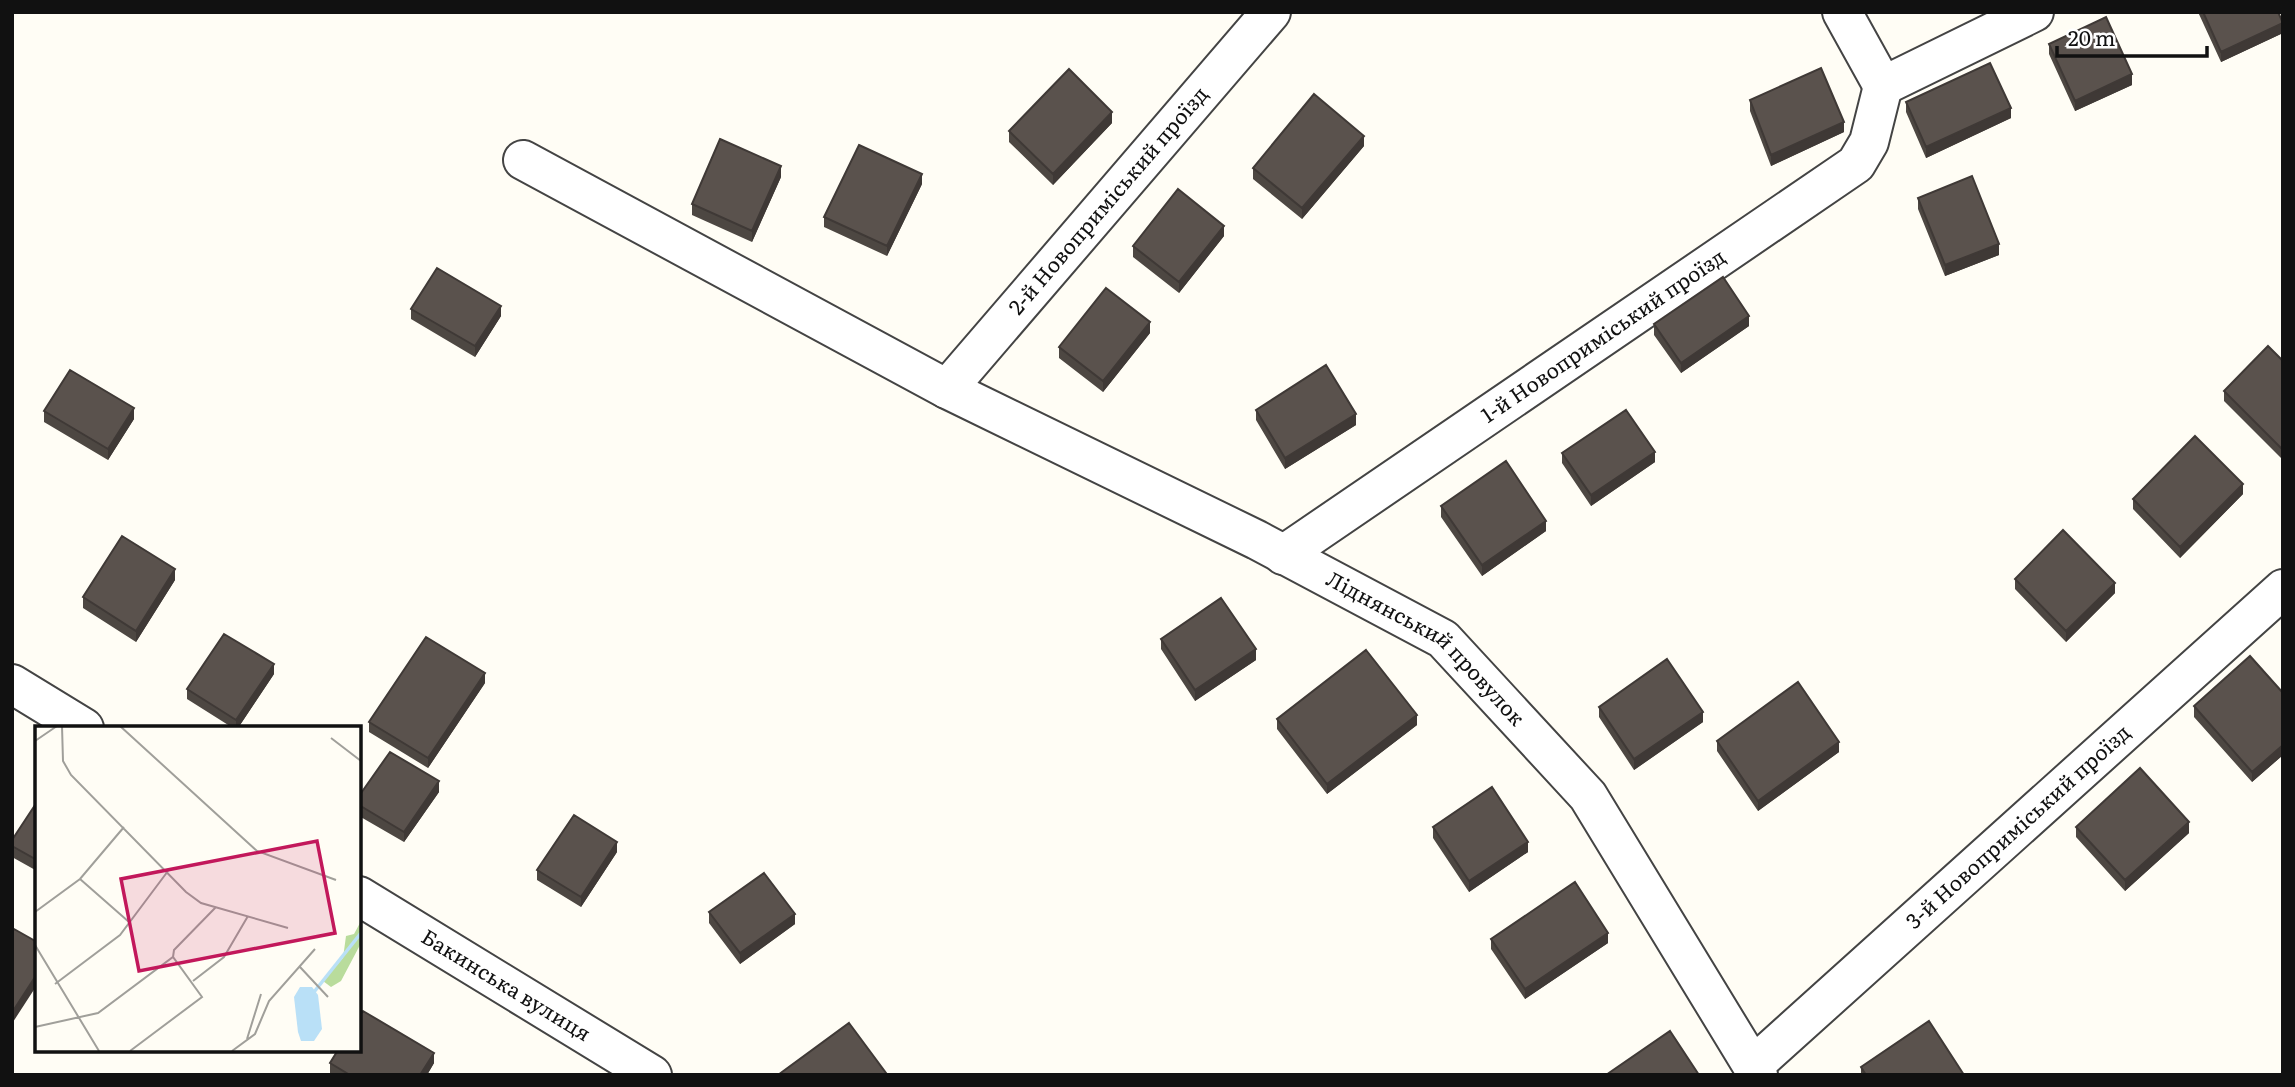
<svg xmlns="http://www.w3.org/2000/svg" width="2295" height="1087" font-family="Literata,serif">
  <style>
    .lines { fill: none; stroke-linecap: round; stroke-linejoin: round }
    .street-casing { stroke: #444; stroke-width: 42 }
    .street { stroke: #fff; stroke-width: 38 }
    .wall { fill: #4d4742 }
    .shaded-wall { fill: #3f3936 }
    .building { fill: #5a524d; stroke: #3f3936; stroke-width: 2 }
    .labels { text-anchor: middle; stroke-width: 7; stroke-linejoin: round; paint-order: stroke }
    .street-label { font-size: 21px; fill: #111; stroke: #fff }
    .inset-river { fill: none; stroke: #b9e0f7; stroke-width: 3.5 }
    .inset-road { fill: none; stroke: #a09f9a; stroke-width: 2 }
    .view { fill: #c2185b; fill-opacity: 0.15; stroke: #c2185b; stroke-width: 3.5 }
    .inset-edge { fill: none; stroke: #111; stroke-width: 3.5 }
  </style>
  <rect width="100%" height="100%" fill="#fffdf5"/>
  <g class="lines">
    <defs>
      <g id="street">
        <path d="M1842,12L1883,86L2034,12"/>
        <path id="s1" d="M523,160L947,389L1257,540L1443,639L1588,796L1758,1075"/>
        <path id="s2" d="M947,389L1271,12"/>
        <path id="s3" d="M1283,555L1856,164L1869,142L1883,86"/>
        <path d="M12,684L84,728"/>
        <path id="s4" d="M359,896L652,1075"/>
        <path id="s5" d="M1753,1066L2283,589"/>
      </g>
    </defs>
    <!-- street casing -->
    <use href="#street" class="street-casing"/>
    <!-- street -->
    <use href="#street" class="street"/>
  </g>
  <!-- wall -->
  <path class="wall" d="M2198,12H2278L2283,33L2221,62Z
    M2049,44L2132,85L2075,111L2049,54Z
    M1750,100L1844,132L1771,166L1750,111Z
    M1906,102L2011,118L1926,158L1906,112Z
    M1112,123L1053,185L1009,142V131Z
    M1364,146L1302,219L1253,179V168Z
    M781,177L752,242L692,215V204Z
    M922,184L887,256L824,227V217Z
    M1918,198L1999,255L1945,276L1918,209Z
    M1224,236L1179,293L1133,257V246Z
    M411,309L501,316L475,357L411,319Z
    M1654,324L1749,326L1681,373L1654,335Z
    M1150,333L1103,392L1059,358V347Z
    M2283,361V460L2224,401V391Z
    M1256,410L1356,425L1285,469L1256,420Z
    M44,411L134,419L108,460L44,422Z
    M1562,453L1655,462L1591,506L1562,463Z
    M2243,494L2180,558L2133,509V499Z
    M1441,506L1546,531L1482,576L1441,517Z
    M2015,579L2115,593L2066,642L2015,589Z
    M175,580L136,642L83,608V597Z
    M1161,639L1256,660L1195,701L1161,649Z
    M274,674L238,728H233L187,699V689Z
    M485,683L428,768L369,732V722Z
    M2283,693V755L2252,782L2194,717V706Z
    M1599,707L1703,722L1634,770L1599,717Z
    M1277,719L1417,725L1327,794L1277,729Z
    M1717,741L1839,752L1758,811L1717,751Z
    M439,792L404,842L359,816V796Z
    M37,802V871L12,857V840Z
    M1433,827L1528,852L1469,892L1433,838Z
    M2076,827L2189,833L2125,891L2076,837Z
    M617,852L581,907L537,880V870Z
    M709,912L795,924L740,964L709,923Z
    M1491,939L1608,943L1525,999L1491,949Z
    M330,1063H434L427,1075H332L330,1073Z
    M1861,1067L1964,1075H1861Z"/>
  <!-- shaded-wall -->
  <path class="shaded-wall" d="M2283,23V33L2221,62V52Z
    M2132,74V85L2075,111V101Z
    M2011,108V118L1926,158V147Z
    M1112,112V123L1053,185V174Z
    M1844,122V132L1771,166V155Z
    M1364,136V146L1302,219V208Z
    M781,166V177L752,242V231Z
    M922,174V184L887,256V246Z
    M1224,226V236L1179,293V282Z
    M1999,244V255L1945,276V265Z
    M501,306V316L475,357V346Z
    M1749,316V326L1681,373V363Z
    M1150,322V333L1103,392V381Z
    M134,408V419L108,460V449Z
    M1356,414V425L1285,469V458Z
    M1655,452V462L1591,506V495Z
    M2243,484V494L2180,558V547Z
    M1546,521V531L1482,576V565Z
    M175,569V580L136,642V631Z
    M2115,583V593L2066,642V631Z
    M1256,649V660L1195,701V690Z
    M274,664V674L238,728H236V720Z
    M485,673V683L428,768V758Z
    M1703,712V722L1634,770V759Z
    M1417,715V725L1327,794V784Z
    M1839,742V752L1758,811V801Z
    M2283,745V755L2252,782V772Z
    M439,781V792L404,842V832Z
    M2189,822V833L2125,891V880Z
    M617,842V852L581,907V897Z
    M1528,842V852L1469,892V881Z
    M795,914V924L740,964V953Z
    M1608,933V943L1525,999V989Z
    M37,974V985L13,1022V1011Z
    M434,1053V1063L427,1075H420Z"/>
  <!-- building -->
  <path class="building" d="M2203,12H2278L2283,23L2221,52Z
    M2106,17L2132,74L2075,101L2049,44Z
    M1990,63L2011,108L1926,147L1906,102Z
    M1821,68L1844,122L1771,155L1750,100Z
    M1069,69L1112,112L1053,174L1009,131Z
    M1314,94L1364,136L1302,208L1253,168Z
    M720,139L781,166L752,231L692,204Z
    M859,145L922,174L887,246L824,217Z
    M1972,176L1999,244L1945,265L1918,198Z
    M1178,189L1224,226L1179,282L1133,246Z
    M437,268L501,306L475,346L411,309Z
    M1723,277L1749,316L1681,363L1654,324Z
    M1106,288L1150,322L1103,381L1059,347Z
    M2268,346L2283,361V450L2224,391Z
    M1326,365L1356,414L1285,458L1256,410Z
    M70,370L134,408L108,449L44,411Z
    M1626,410L1655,452L1591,495L1562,453Z
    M2195,436L2243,484L2180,547L2133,499Z
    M1506,461L1546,521L1482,565L1441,506Z
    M2063,530L2115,583L2066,631L2015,579Z
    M122,536L175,569L136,631L83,597Z
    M1221,598L1256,649L1195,690L1161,639Z
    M224,634L274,664L236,720L187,689Z
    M426,637L485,673L428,758L369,722Z
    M1366,650L1417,715L1327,784L1277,719Z
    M2250,656L2283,693V745L2252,772L2194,706Z
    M1667,659L1703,712L1634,759L1599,707Z
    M1798,682L1839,742L1758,801L1717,741Z
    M390,752L439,781L404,832L359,805V796Z
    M2140,768L2189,822L2125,880L2076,827Z
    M1492,787L1528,842L1469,881L1433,827Z
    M37,802V860L12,846V840Z
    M574,815L617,842L581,897L537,870Z
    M764,873L795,914L740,953L709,912Z
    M1575,882L1608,933L1525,989L1491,939Z
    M14,929L37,942V974L13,1011L12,931Z
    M363,1011L434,1053L420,1075H350L330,1063L338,1050H359V1017Z
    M1929,1021L1964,1075H1866L1861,1067Z
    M849,1023L886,1073L883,1075H778Z
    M1670,1031L1699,1075H1606Z"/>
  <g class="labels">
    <!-- street labels -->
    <g class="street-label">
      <text dy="7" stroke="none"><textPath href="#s2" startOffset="248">2-й Новоприміський проїзд</textPath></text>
      <text dy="7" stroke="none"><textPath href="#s3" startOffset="388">1-й Новоприміський проїзд</textPath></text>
      <text dy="7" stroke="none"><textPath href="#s1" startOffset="1029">Ліднянський провулок</textPath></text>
      <text dy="7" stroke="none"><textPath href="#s5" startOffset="357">3-й Новоприміський проїзд</textPath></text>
      <text dy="7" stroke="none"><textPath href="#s4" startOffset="172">Бакинська вулиця</textPath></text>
    </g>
  </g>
  <!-- overview -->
  <g transform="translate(35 726)">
    <rect width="326" height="326" fill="#fffdf5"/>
    <path d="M325,197V219L306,255L296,261L288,255L308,232L311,210L319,208Z" fill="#b9dc9c"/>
    <path d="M265,261H277L283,269L287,303L279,315H266L263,306L259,271Z" fill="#b9e0f7"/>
    <path class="inset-river" d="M279,266L326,207"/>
    <path class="inset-road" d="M27,0L28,35L36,49L151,166L166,177L253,202M85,0L222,125L301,154M296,12L326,35M0,15L22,0M45,153L94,196M0,186L45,153L89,101M0,219L64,325M138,231L139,224L181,181M265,241L293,271M158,255L189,231L213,190M20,258L85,209L133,145M0,301L63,287L138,231L167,271L95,325M212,313L226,268M197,325L220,308L234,275L280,223"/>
    <path class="view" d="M282,115L300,207L104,245L86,153Z"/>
    <rect width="326" height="326" class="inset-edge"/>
  </g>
  <!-- border -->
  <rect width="2295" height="1087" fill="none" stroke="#111111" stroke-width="28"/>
  <!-- scale -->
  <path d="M2057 46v10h150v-10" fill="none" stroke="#111111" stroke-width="3.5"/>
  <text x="2068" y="46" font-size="21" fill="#111111" stroke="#ffffff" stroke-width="5" paint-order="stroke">20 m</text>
</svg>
